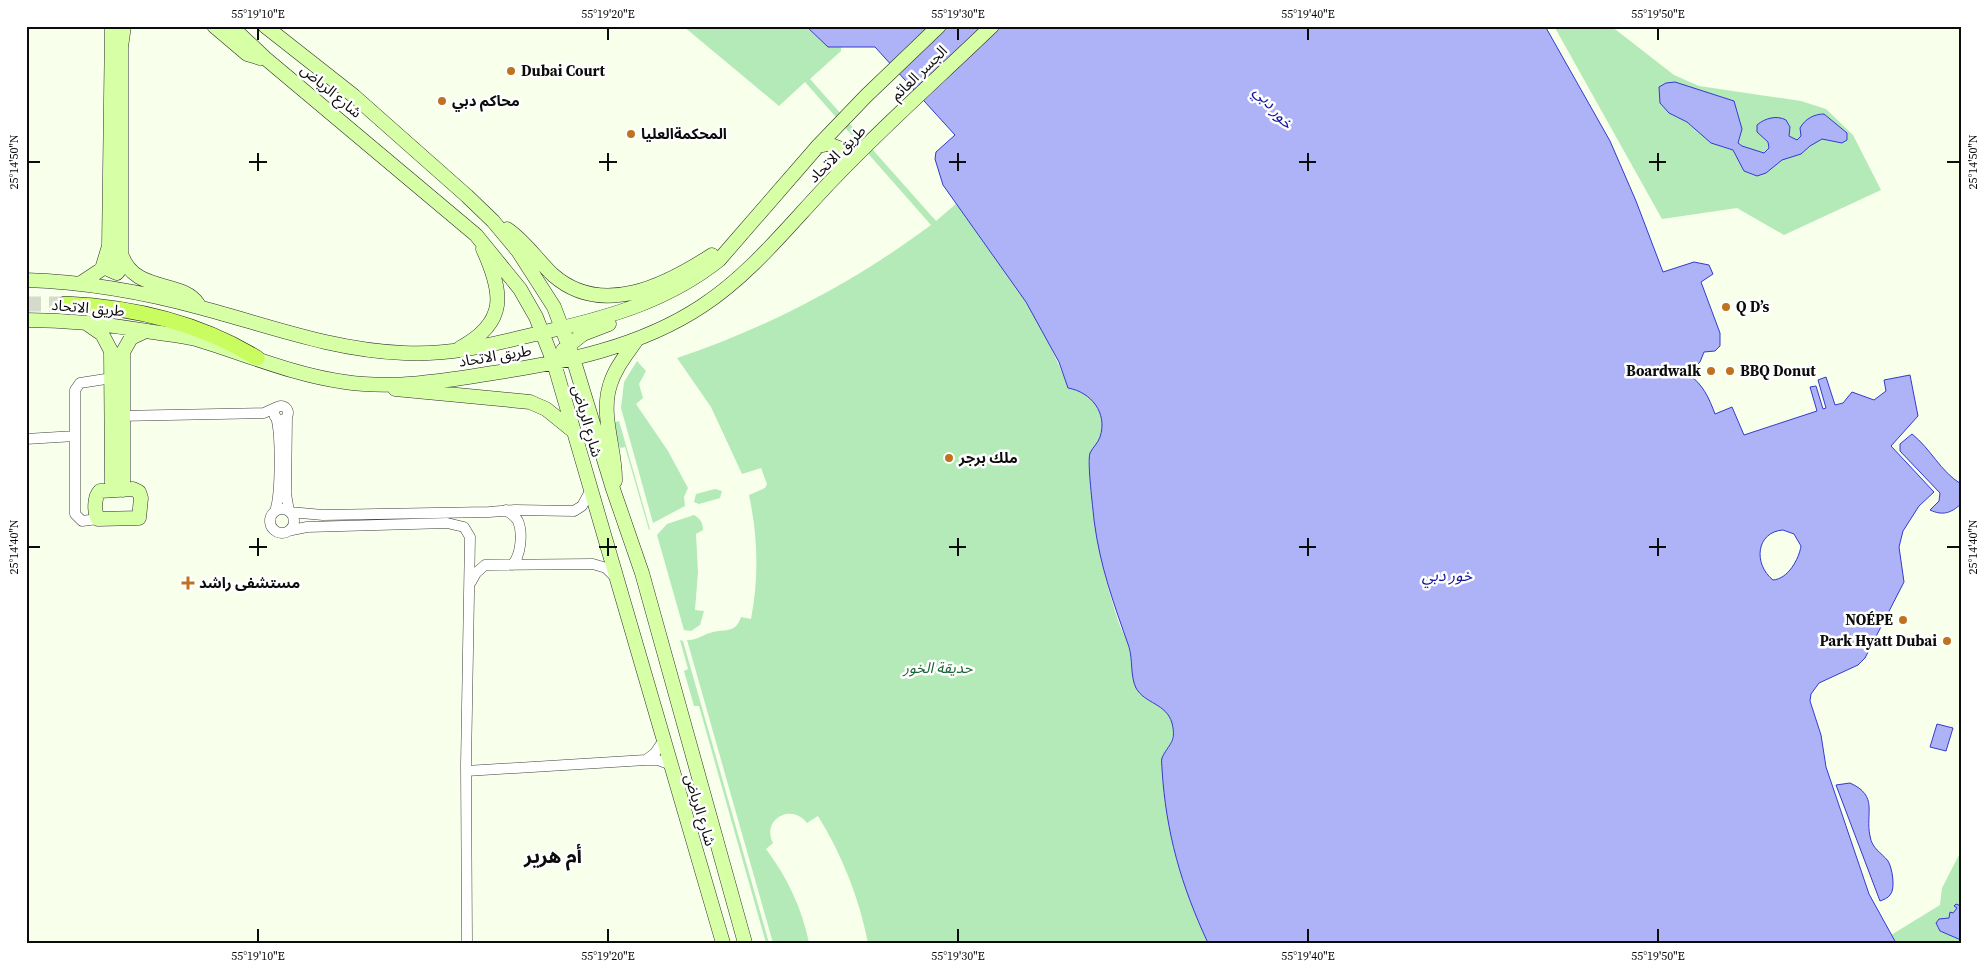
<svg xmlns="http://www.w3.org/2000/svg" width="1987" height="969" font-family="'Source Serif 4','Noto Sans Arabic',serif">
  <style>
    .green { fill: #b4eab7 }
    .water { fill: #aeb3f7; stroke: #3439d0; fill-rule: evenodd }
    .lines { fill: none; stroke-linecap: round; stroke-linejoin: round }
    .primary-tunnel { stroke: #d5dbca; stroke-width: 15; stroke-dasharray: 15 8; stroke-linecap: butt }
    .street-casing { stroke: #3f3f3f; stroke-width: 11 }
    .secondary-casing { stroke: #2e2e2e; stroke-width: 15 }
    .primary-casing { stroke: #1d1d1d; stroke-width: 16 }
    .street { stroke: #fff; stroke-width: 10 }
    .secondary { stroke: #d6ffa6; stroke-width: 14 }
    .primary { stroke: #c9fc5e; stroke-width: 15 }
    .ticks { fill: none; stroke: #0c0c0c; stroke-width: 2 }
    .poi-dot { fill: #bf7321; stroke: #fff; stroke-width: 2 }
    .labels { text-anchor: middle; stroke-width: 5; stroke-linejoin: round; paint-order: stroke }
    .poi-label { font-size: 15px; font-weight: bold; fill: #0c0c0c; stroke: #fff; text-anchor: start }
    .street-label { font-size: 15px; fill: #0c0c0c; stroke: #fff }
    .park-label { font-size: 15px; font-style: italic; fill: #1b6536; stroke: #fff }
    .water-label { font-size: 16px; font-style: italic; fill: #1313a0; stroke: #fff }
    .district-label { font-size: 20px; font-weight: bold; fill: #0c0c0c; stroke: #fff }
    .neatline { fill: none; stroke: #0c0c0c; stroke-width: 2 }
    .ticks-label { font-size: 12px; text-anchor: middle; fill: #0c0c0c }
  </style>
  <rect width="100%" height="100%" fill="#f8ffeb"/>
  <!-- green -->
  <path class="green" d="M683,26H806L828,47H841V51L810,79L936,221L957,203C978,237 1003,268 1025,301C1043,329 1056,357 1068,387C1091,392 1108,413 1100,437C1098,443 1092,448 1090,453C1087,461 1092,500 1093,510C1097,545 1105,580 1116,614C1119,626 1126,637 1129,649C1133,661 1130,674 1136,686C1144,704 1165,701 1172,722C1178,741 1162,751 1162,768C1165,832 1181,885 1208,943H868C859,897 842,855 818,816L807,823C791,802 761,820 773,843L766,849C787,877 802,908 809,943H773L687,640C697,641 703,634 713,632C726,629 736,633 741,617L751,619C759,577 758,537 749,495L765,488L767,484L761,468L742,474L711,407L677,358C769,327 853,283 931,225L805,82L779,106Z
    M1554,26H1611L1674,75L1699,86L1801,101L1826,109L1853,135L1881,190L1784,235L1737,208L1662,219Z
    M637,361L646,371L639,384L643,398L636,404L668,451L688,488L684,497L685,506L653,523L621,408L624,382Z
    M619,421L650,529L649,530L625,447L620,448L613,423Z
    M715,489L722,491L720,498L699,504L694,502L696,494Z
    M694,515C700,518 703,523 703,530L696,534L698,572L695,610L704,611L700,625L691,631L684,630L657,535L667,524Z
    M680,640L683,641L769,943H766L699,706H694L684,671L688,669Z
    M1961,851V943H1896L1891,935L1940,905L1942,888Z"/>
  <!-- water -->
  <path class="water" d="M806,26H1545L1610,141L1636,201L1663,272L1694,262L1709,265L1713,274L1701,282L1720,333V346L1715,351L1704,352L1700,362L1688,374C1703,384 1709,398 1715,414L1732,407L1744,435L1817,411L1810,387L1816,386L1823,409L1826,408L1818,380L1826,377L1835,405L1843,403L1852,392L1874,400L1886,391L1884,380L1910,375L1918,416L1891,446L1934,492L1919,506L1903,531L1899,547L1904,582L1865,658L1858,665L1819,683L1811,694L1810,701L1821,735L1826,767L1869,894L1896,943H1208C1181,885 1166,833 1162,769C1162,766 1161,760 1162,758C1168,744 1177,743 1172,723C1166,703 1145,704 1136,688C1130,675 1133,661 1129,647C1114,604 1100,567 1094,520C1093,508 1087,462 1090,453C1093,447 1098,443 1100,437C1108,413 1091,392 1068,388L1059,362L1026,302L943,185L935,159L936,152L955,135L875,47H828ZM1783,530L1794,534L1801,546C1799,559 1788,579 1773,580C1753,564 1756,532 1783,530Z
    M1675,82L1734,101L1742,129L1738,143L1742,146L1764,153L1769,148L1768,142L1757,132V125C1765,118 1777,115 1786,120L1790,127L1789,136L1797,140L1801,136L1800,128C1805,119 1814,114 1824,114L1847,133V140L1842,143L1822,139L1810,146L1801,154L1782,160L1766,173L1757,176L1744,171L1733,150L1711,143L1687,122L1669,113L1660,103L1659,87L1666,83Z
    M1912,434C1931,449 1940,471 1961,484V504C1951,513 1943,516 1930,510L1939,501L1940,493L1900,451V444Z
    M1937,724L1953,728L1946,751L1930,747Z
    M1850,783C1879,796 1865,813 1870,836C1872,849 1881,852 1888,861C1892,867 1896,889 1890,895C1888,898 1883,900 1880,901L1836,785Z
    M1956,904L1961,906V940L1940,931L1936,923L1939,919L1949,918L1950,912L1953,913L1957,908L1954,906Z"/>
  <g class="lines">
    <!-- primary-tunnel -->
    <path class="primary-tunnel" d="M26,304H65"/>
    <defs>
      <path id="street" d="M274 413a7 7 0 1 1 14 0a7 7 0 1 1-14 0Z
        M118,416L264,413L277,407
        M287,417L286,494L289,511
        M26,439L75,436
        M270 521a12 12 0 1 1 24 0a12 12 0 1 1-24 0Z
        M506,510C510,513 515,516 518,521C523,533 521,556 512,565
        M275,511C281,495 281,433 276,417
        M290,512L323,515L489,512L515,510L574,511L582,506L590,491
        M98,519L82,521L75,514V390L80,383L112,378
        M292,530L307,527L447,523L464,527L470,537L466,764L467,943
        M471,582L476,573L485,565L593,564L606,568L615,577
        M646,760L655,753L663,741
        M466,771L646,760H658L669,764"/>
      <path id="secondary" d="M124,26L121,47V253C133,294 182,279 198,304
        M214,26L247,54L260,58
        M231,26L265,58L476,235L520,289L536,317L554,363L723,943
        M265,26L354,96L467,196L493,221L518,251L554,307L573,358L613,489L642,573L745,943
        M818,146L828,144L839,148L843,161L838,173
        M507,229C525,241 537,260 553,275C602,318 666,285 712,255
        M111,256L110,270L117,273L121,268L120,255
        M26,280C86,282 144,292 202,308C270,326 332,350 404,353C456,356 504,341 553,330C614,316 670,299 719,260L818,146L866,96L939,26
        M81,283L102,269L109,246L112,26
        M26,320C68,320 106,324 147,331C163,334 180,335 196,339C246,354 293,375 345,382C392,389 446,381 493,373C566,362 640,347 702,306C754,272 793,220 836,176C886,124 940,76 992,26
        M86,323L102,334L111,351L112,490
        M460,348C508,322 503,293 483,249
        M563,350L583,334L609,324
        M395,389L530,402L546,409L572,430
        M615,481C616,450 600,416 610,385C615,368 627,354 637,339
        M133,489L139,492L141,498L139,518L98,519C94,512 94,497 100,491Z
        M123,490V352L131,338L146,331"/>
      <path id="primary" d="M65,304C134,307 198,322 257,358"/>
    </defs>
    <!-- street casing -->
    <use href="#street" class="street-casing"/>
    <!-- secondary casing -->
    <use href="#secondary" class="secondary-casing"/>
    <!-- primary casing -->
    <use href="#primary" class="primary-casing"/>
    <!-- street -->
    <use href="#street" class="street"/>
    <!-- secondary -->
    <use href="#secondary" class="secondary"/>
    <!-- primary -->
    <use href="#primary" class="primary"/>
  </g>
  <!-- ticks -->
  <path class="ticks" d="M258,28V40M608,28V40M958,28V40M1308,28V40M1658,28V40M258,153V171M608,153V171M958,153V171M1308,153V171M1658,153V171M28,162H40M249,162H267M599,162H617M949,162H966M1299,162H1316M1649,162H1666M1947,162H1960M258,538V556M608,538V556M958,538V556M1308,538V556M1658,538V556M28,547H40M249,547H267M599,547H617M949,547H966M1299,547H1316M1649,547H1666M1947,547H1960M258,929V942M608,929V942M958,929V942M1308,929V942M1658,929V942"/>
  <!-- markers -->
  <g class="poi-dot">
    <circle cx="511" cy="71" r="5"/>
    <circle cx="442" cy="101" r="5"/>
    <circle cx="631" cy="134" r="5"/>
    <circle cx="1726" cy="307" r="5"/>
    <circle cx="1711" cy="371" r="5"/>
    <circle cx="1730" cy="371" r="5"/>
    <circle cx="949" cy="458" r="5"/>
    <path d="M185.5 575.5h5v5h5v5h-5v5h-5v-5h-5v-5h5z"/>
    <circle cx="1903" cy="620" r="5"/>
    <circle cx="1947" cy="641" r="5"/>
  </g>
  <g class="labels">
    <!-- poi labels -->
    <g class="poi-label">
      <text x="521" y="76">Dubai Court</text>
      <text x="452" y="106">محاكم دبي</text>
      <text x="641" y="139">المحكمةالعليا</text>
      <text x="1736" y="312">Q D’s</text>
      <text x="1701" y="376" text-anchor="end">Boardwalk</text>
      <text x="1740" y="376">BBQ Donut</text>
      <text x="959" y="463">ملك برجر</text>
      <text x="199" y="588">مستشفى راشد</text>
      <text x="1893" y="625" text-anchor="end">NOÉPE</text>
      <text x="1937" y="646" text-anchor="end">Park Hyatt Dubai</text>
    </g>
    <!-- street labels -->
    <g class="street-label">
      <text transform="translate(919 73) rotate(-44)" y="5">الجسر العائم</text>
      <text transform="translate(331 91) rotate(40)" y="5">شارع الرياض</text>
      <text transform="translate(837 154) rotate(-45)" y="5">طريق الاتحاد</text>
      <text transform="translate(88 308) rotate(5)" y="5">طريق الاتحاد</text>
      <text transform="translate(495 356) rotate(-9)" y="5">طريق الاتحاد</text>
      <text transform="translate(587 421) rotate(74)" y="5">شارع الرياض</text>
      <text transform="translate(700 810) rotate(73)" y="5">شارع الرياض</text>
    </g>
    <!-- park labels -->
    <g class="park-label">
      <text x="938" y="673">حديقة الخور</text>
    </g>
    <!-- water labels -->
    <g class="water-label">
      <text transform="translate(1274 107) rotate(49)" y="6">خور دبي</text>
      <text x="1447" y="581">خور دبي</text>
    </g>
    <!-- district labels -->
    <g class="district-label">
      <text x="553" y="863">أم هرير</text>
    </g>
  </g>
  <!-- border -->
  <rect width="1987" height="969" fill="none" stroke="#ffffff" stroke-width="55"/>
  <rect x="28" y="28" width="1932" height="914" class="neatline"/>
  <g class="ticks-label">
    <text x="258" y="18">55°19'10"E</text>
    <text x="608" y="18">55°19'20"E</text>
    <text x="958" y="18">55°19'30"E</text>
    <text x="1308" y="18">55°19'40"E</text>
    <text x="1658" y="18">55°19'50"E</text>
    <text transform="translate(14 162) rotate(-90)" y="4">25°14'50"N</text>
    <text transform="translate(1973 162) rotate(-90)" y="4">25°14'50"N</text>
    <text transform="translate(14 547) rotate(-90)" y="4">25°14'40"N</text>
    <text transform="translate(1973 547) rotate(-90)" y="4">25°14'40"N</text>
    <text x="258" y="960">55°19'10"E</text>
    <text x="608" y="960">55°19'20"E</text>
    <text x="958" y="960">55°19'30"E</text>
    <text x="1308" y="960">55°19'40"E</text>
    <text x="1658" y="960">55°19'50"E</text>
  </g>
</svg>
